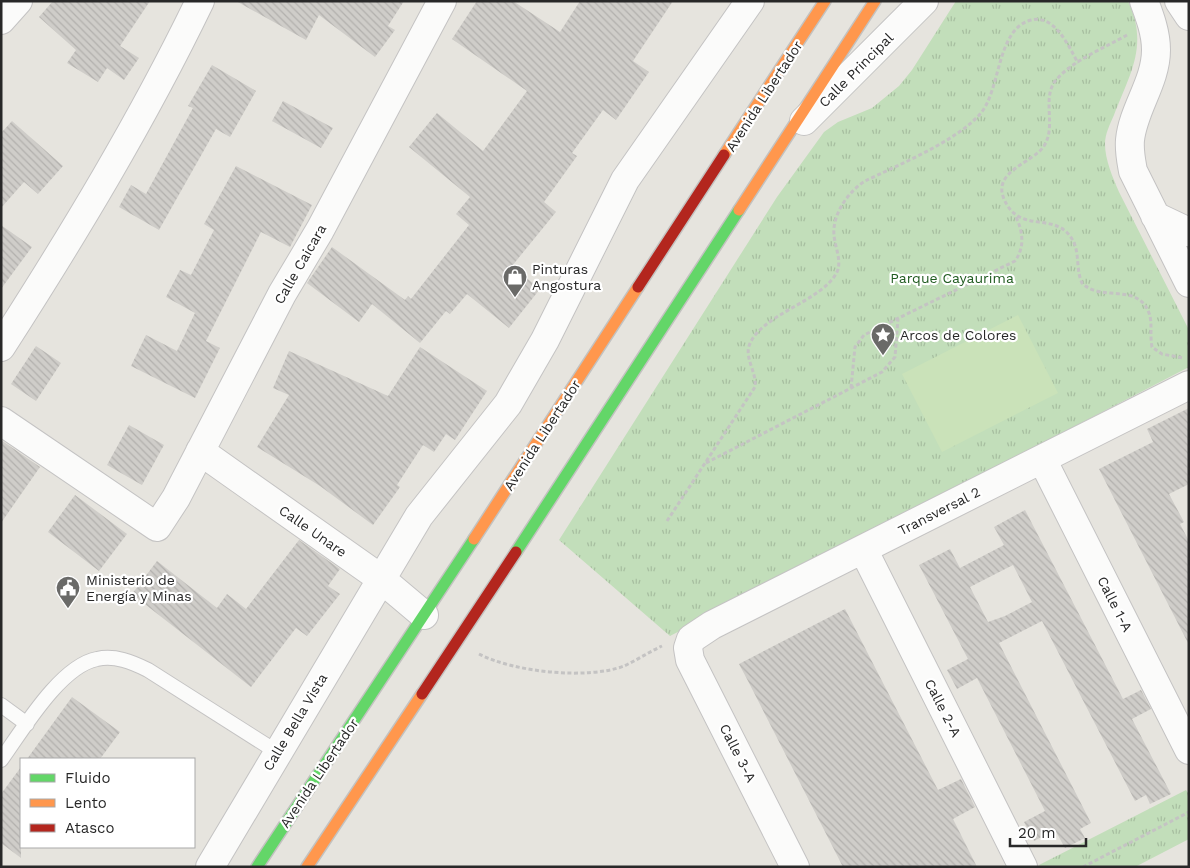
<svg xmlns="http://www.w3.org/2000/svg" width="1190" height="868" font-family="'Work Sans',sans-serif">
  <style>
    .park { fill: url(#park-tufts) }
    .pitch { fill: #cae2b9 }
    .building { fill: url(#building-back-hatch); fill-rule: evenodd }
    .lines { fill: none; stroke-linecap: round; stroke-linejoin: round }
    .lane-casing { stroke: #c4c3c3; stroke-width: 16 }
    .street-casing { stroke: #c4c3c3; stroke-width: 30 }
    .fast-casing { stroke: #c3c2c0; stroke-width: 14 }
    .slow-casing { stroke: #c3c2c0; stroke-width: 14 }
    .jam-casing { stroke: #c3c2c0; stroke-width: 14 }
    .path { stroke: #c4c3c3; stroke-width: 3; stroke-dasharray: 4 2.5; stroke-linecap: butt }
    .lane { stroke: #fbfbfa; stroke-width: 14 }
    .street { stroke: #fbfbfa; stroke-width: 28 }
    .fast { stroke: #63d668; stroke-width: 11 }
    .slow { stroke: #ff974d; stroke-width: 11 }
    .jam { stroke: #b3261e; stroke-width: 11 }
    .labels { text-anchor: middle; stroke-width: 4.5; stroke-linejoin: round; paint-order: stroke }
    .street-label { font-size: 14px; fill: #282828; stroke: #fff }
    .poi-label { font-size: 14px; fill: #282828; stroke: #fff; text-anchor: start }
    .park-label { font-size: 14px; fill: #215c21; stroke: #fff }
  </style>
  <defs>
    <pattern id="park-tufts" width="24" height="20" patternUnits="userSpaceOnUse" patternTransform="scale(1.25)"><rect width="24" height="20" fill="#c2deba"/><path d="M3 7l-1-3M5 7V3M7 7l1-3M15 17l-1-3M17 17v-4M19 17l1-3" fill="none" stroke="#a7bea0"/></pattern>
    <pattern id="building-back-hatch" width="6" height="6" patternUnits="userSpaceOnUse" patternTransform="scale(1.25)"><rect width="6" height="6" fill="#cfcdc9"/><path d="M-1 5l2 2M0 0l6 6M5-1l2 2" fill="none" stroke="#b2b0ad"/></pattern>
  </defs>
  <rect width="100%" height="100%" fill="#e6e4de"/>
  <!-- park -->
  <path class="park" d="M956,1H1128C1149,45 1130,74 1114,115C1110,124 1105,134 1105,144C1105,160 1113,178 1119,192L1189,330V367L670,636L559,540L777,197L824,132L838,122L872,108L899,86L912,70Z
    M1186,790L1189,794V839L1135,867H1040L1039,865Z"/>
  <!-- pitch -->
  <path class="pitch" d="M1018,315L1058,393L942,452L902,374Z"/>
  <!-- building -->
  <path class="building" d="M53,1H150L120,46L139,58L124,80L107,68L98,82L67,63L76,50L39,17Z
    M236,1H404L388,26L395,30L375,57L319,15L306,40Z
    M477,1H513L560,32L580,1H673L633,61L649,72L616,120L603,110L572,153L577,156L544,202L556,212L512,266L540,289L509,328L467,294L450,314L446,311L420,343L372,304L359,322L307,283L332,247L405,300L408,296L411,299L469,225L456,214L470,197L409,147L437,113L483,151L527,91L452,39Z
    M212,65L256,91L230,137L216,129L159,230L119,207L131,185L146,194L193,108L188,106Z
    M283,101L333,128L321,148L272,121Z
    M12,121L63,166L38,194L24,182L1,208V133Z
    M236,166L312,205L290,247L261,232L206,341L220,348L195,398L131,366L146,335L177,351L195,313L166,297L180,270L191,275L214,230L204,224Z
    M1,225L32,247L1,289Z
    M36,346L61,363L36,401L11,384Z
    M420,347L487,391L455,440L446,434L434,452L423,445L397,485L400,487L373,525L320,486L257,447L289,395L273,388L289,351L388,396Z
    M1189,408V484L1169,494L1184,522L1180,524L1189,541V645L1099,469L1153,442L1147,429Z
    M129,425L164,445L142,485L107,465Z
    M1,440L40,467L1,523Z
    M75,495L127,534L99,571L48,532Z
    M1025,510L1123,699L1141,690L1151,709L1132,719L1171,794L1150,804L1146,795L1135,801L1042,621L999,643L1091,823L1080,829L1085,838L1065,848L1055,830L1034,841L1024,822L1045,811L977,678L957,689L947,670L968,659L919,565L950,549L960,568L1004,545L994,527ZM1013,565L1032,602L1005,616L988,622L970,587Z
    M299,540L340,569L328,586L340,594L307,636L296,628L251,687L132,594L157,561L217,608L227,594L246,609Z
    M845,609L938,790L961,779L975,807L953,819L977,867H843L748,681L739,664Z
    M72,697L120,732L100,759H27Z
    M21,767V858L1,843V794Z"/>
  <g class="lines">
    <defs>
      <path id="lane" d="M1,705L27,724
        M1,760C22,731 60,666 97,659C115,655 132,662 148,670L277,752"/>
      <path id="street" d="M1144,1C1150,17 1156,33 1156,50C1156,82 1133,109 1130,140C1129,151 1131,160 1133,171L1189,283
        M1179,1L1189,16
        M1,20L18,1
        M804,121L924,1
        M1155,216L1189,232
        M1,347C73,235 142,121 200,1
        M1,421L157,527L176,498L282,294L320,230L442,1
        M200,451L380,578L424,615
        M1042,459L1189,750
        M863,549L1023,867
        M210,867L419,516L508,404L545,340L625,180L750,1
        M795,867L690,660L688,648L691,639L712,625L1189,385"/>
      <path id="fast" d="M516,552L739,210
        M257,867L474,539"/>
      <path id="slow" d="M724,155L825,1
        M739,210L875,1
        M474,539L638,287
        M307,867L422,694"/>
      <path id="jam" d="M638,287L724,155
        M422,694L516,552"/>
    </defs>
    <!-- lane casing -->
    <use href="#lane" class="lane-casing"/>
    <!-- street casing -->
    <use href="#street" class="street-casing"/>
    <!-- fast casing -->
    <use href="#fast" class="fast-casing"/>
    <!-- slow casing -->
    <use href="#slow" class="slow-casing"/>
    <!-- jam casing -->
    <use href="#jam" class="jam-casing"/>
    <!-- path -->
    <path class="path" d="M1127,35C1106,47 1072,61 1056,80C1041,98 1057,126 1044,146C1033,163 992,171 1004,199C1019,234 1052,212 1070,236C1081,250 1075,268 1082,283C1102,303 1140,281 1150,316C1152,326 1150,337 1152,347L1162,354L1183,358
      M851,388L855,347L864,335L1015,261C1025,247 1023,232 1016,217
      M706,463L882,372L895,357L898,319
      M667,521L755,387C757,373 745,359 749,346C760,314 822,302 837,272C842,261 835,247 834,235C832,214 849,191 865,181C898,165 957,141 980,114C1001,91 996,29 1031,20C1055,14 1069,47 1078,63
      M479,654C514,672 587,680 624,666C637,660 649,652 662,646
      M1083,867L1189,812"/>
    <!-- lane -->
    <use href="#lane" class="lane"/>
    <!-- street -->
    <use href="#street" class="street"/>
    <!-- fast -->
    <use href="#fast" class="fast"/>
    <!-- slow -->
    <use href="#slow" class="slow"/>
    <!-- jam -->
    <use href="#jam" class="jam"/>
  </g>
  <!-- icons -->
  <defs>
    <symbol id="shop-pin" viewBox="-11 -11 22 30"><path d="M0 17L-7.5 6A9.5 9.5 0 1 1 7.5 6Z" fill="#6a6a68" stroke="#fff"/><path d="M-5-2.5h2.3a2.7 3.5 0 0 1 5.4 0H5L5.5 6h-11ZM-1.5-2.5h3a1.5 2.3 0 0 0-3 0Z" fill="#fff"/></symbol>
    <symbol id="sight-pin" viewBox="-11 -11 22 30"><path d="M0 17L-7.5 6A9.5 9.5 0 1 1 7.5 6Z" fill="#6a6a68" stroke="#fff"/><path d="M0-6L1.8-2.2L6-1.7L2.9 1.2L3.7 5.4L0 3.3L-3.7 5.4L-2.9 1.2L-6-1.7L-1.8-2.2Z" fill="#fff"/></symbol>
    <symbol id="civic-pin" viewBox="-11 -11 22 30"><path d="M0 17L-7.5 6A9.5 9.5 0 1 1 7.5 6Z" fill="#6a6a68" stroke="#fff"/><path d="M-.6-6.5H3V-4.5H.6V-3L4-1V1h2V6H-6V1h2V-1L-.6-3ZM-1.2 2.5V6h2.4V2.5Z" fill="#fff"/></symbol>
  </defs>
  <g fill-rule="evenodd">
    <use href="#shop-pin" x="501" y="263" width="28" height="38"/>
    <use href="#sight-pin" x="869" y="321" width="28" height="38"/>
    <use href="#civic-pin" x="54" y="574" width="28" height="38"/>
  </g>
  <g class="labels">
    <!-- street labels -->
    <g class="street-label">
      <text transform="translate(856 70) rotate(-45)" y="5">Calle Principal</text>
      <text transform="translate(764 96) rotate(-57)" y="5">Avenida Libertador</text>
      <text transform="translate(300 264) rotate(-60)" y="5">Calle Caicara</text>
      <text transform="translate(542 435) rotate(-57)" y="5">Avenida Libertador</text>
      <text transform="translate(939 511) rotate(-27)" y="5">Transversal 2</text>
      <text transform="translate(313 531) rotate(35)" y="5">Calle Unare</text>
      <text transform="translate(1115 604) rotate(63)" y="5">Calle 1-A</text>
      <text transform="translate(943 708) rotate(63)" y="5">Calle 2-A</text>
      <text transform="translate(295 722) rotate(-59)" y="5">Calle Bella Vista</text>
      <text transform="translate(738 753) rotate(63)" y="5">Calle 3-A</text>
      <text transform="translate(319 773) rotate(-56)" y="5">Avenida Libertador</text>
    </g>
    <!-- poi labels -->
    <g class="poi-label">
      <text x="532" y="274">Pinturas<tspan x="532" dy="16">Angostura</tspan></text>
      <text x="900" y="340">Arcos de Colores</text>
      <text x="86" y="585">Ministerio de<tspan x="86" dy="16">Energía y Minas</tspan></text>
    </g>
    <!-- park labels -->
    <g class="park-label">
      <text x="952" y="283">Parque Cayaurima</text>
    </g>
  </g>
  <!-- border -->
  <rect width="1190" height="868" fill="none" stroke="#282828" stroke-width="5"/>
  <!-- legend -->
  <rect x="20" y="758" width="175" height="90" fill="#ffffff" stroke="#a9a9a9"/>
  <rect x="30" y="774" width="25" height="8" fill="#63d668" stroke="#a9a9a9"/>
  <text x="65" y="783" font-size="15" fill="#282828">Fluido</text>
  <rect x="30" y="799" width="25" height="8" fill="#ff974d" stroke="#a9a9a9"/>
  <text x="65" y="808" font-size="15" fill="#282828">Lento</text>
  <rect x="30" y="824" width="25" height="8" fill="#b3261e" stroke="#a9a9a9"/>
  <text x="65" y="833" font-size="15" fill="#282828">Atasco</text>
  <!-- scale -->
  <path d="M1010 838v8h76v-8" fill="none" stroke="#282828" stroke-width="2.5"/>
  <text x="1018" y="838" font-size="15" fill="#282828" stroke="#ffffff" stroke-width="4" paint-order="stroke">20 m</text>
</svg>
